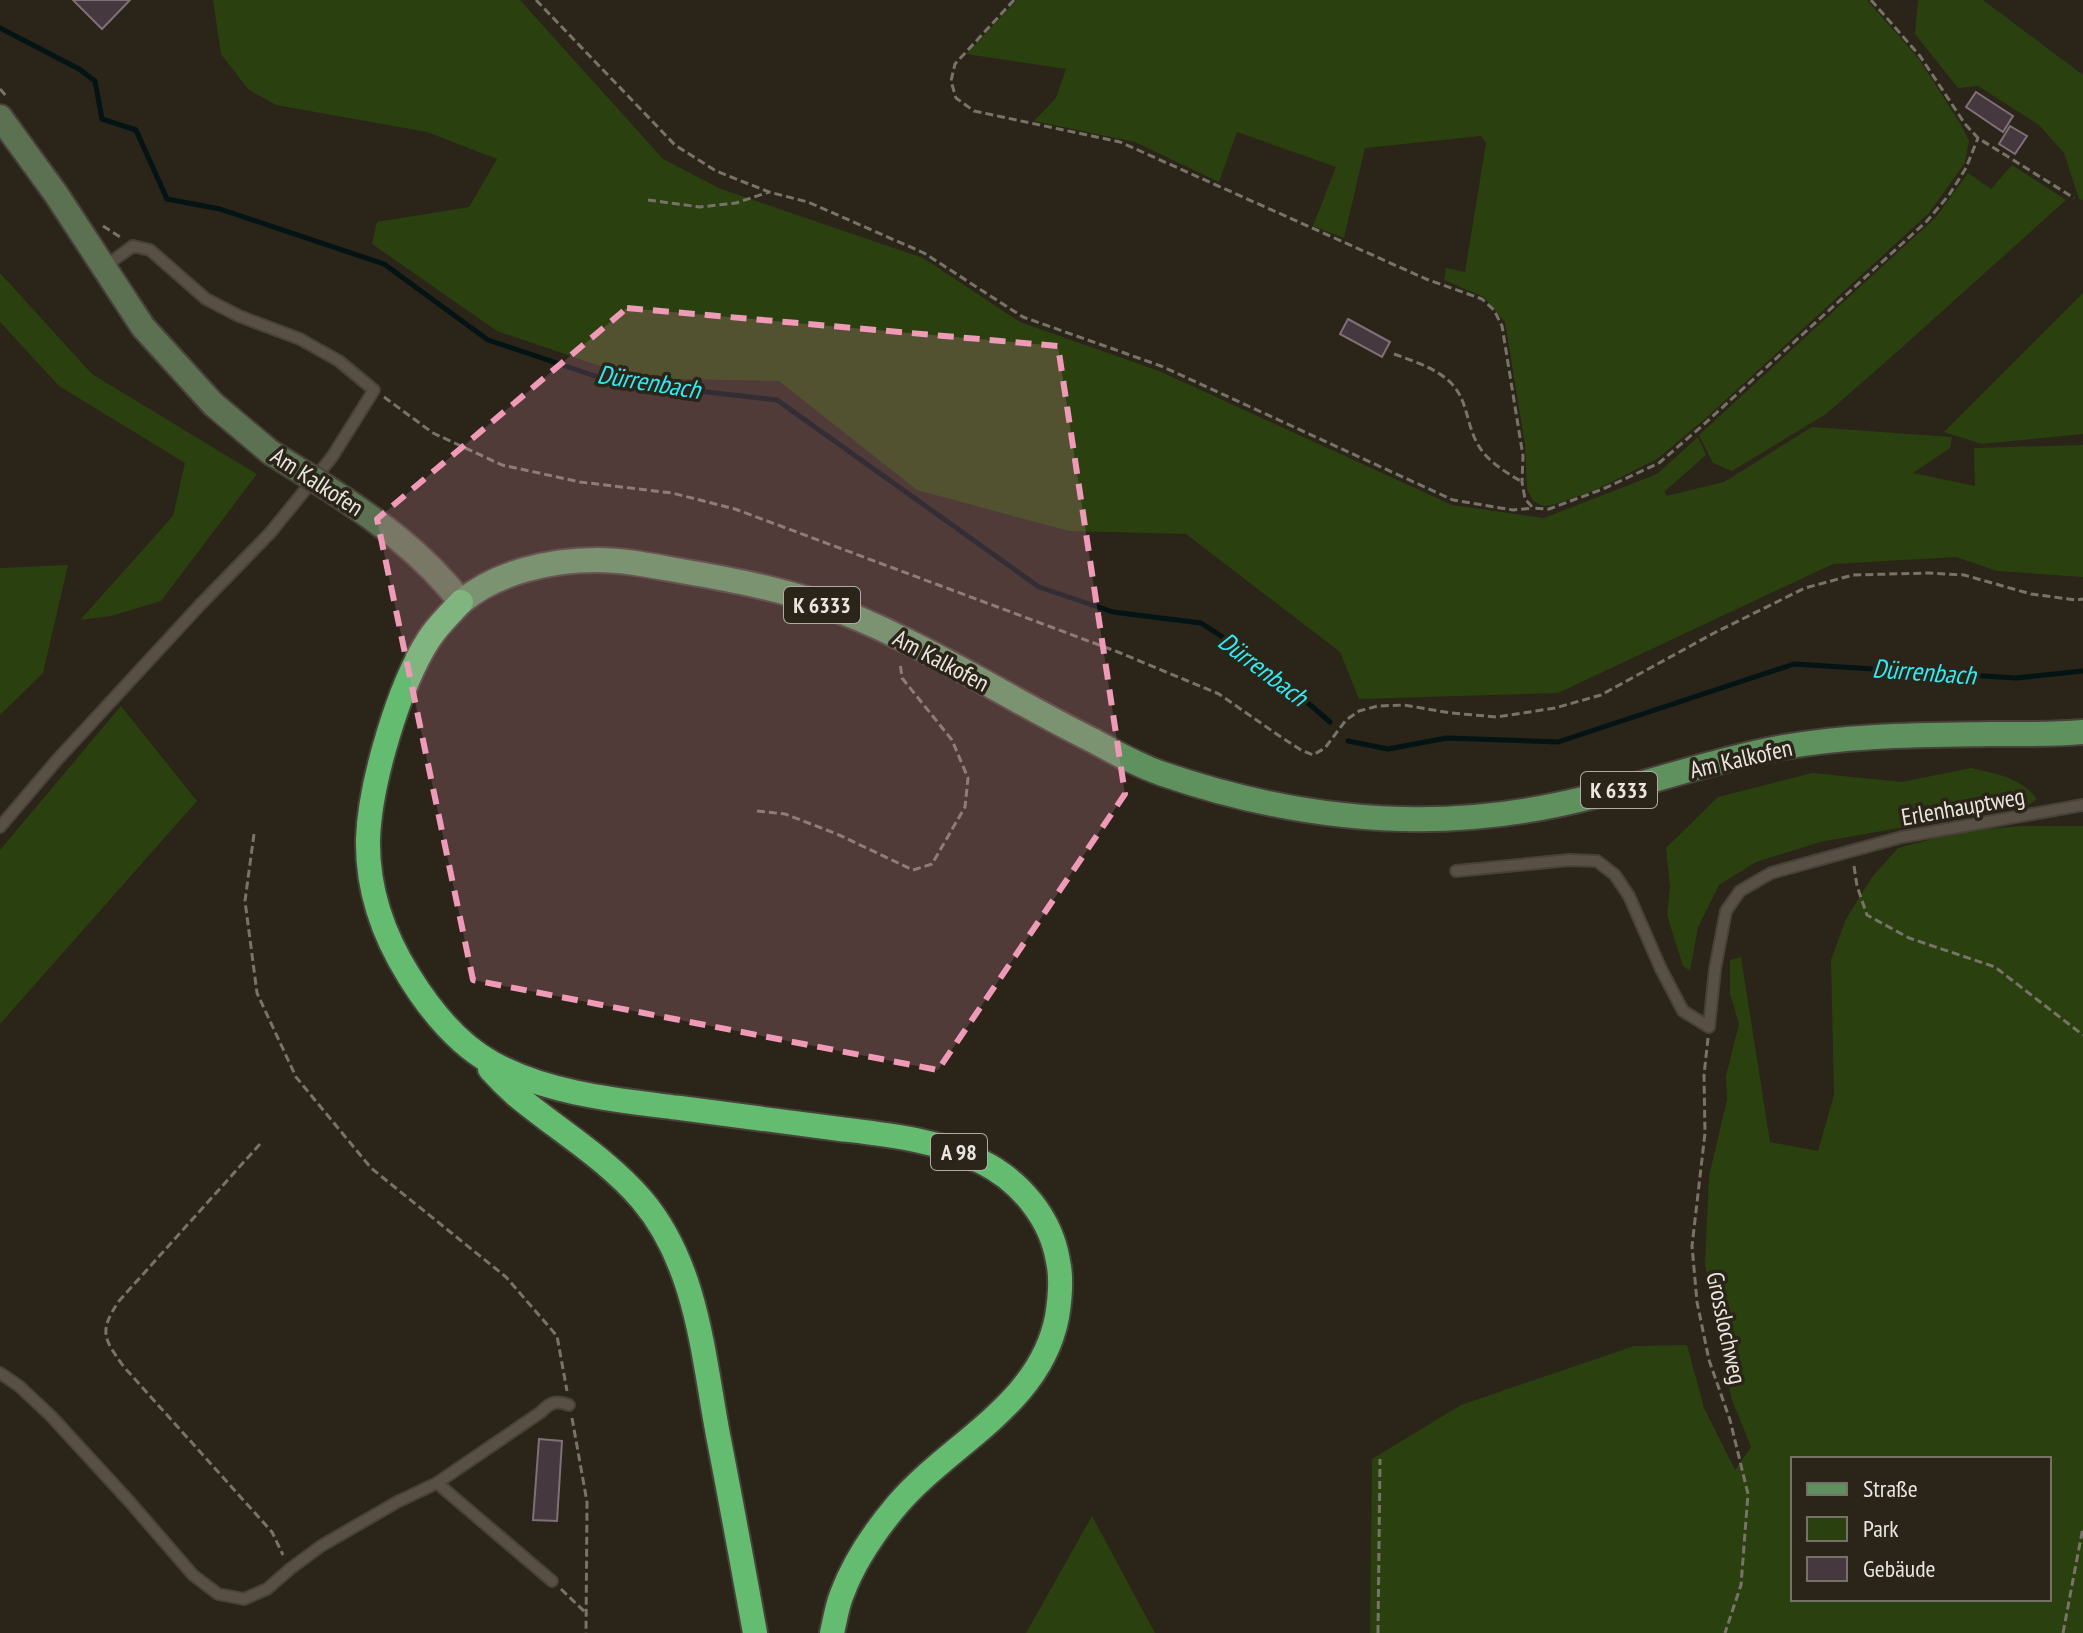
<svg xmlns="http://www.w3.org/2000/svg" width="2083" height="1633" font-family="'PT Sans Narrow',sans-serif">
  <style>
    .green { fill: #2b400f; fill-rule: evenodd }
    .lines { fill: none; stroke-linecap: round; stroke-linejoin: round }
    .stream { stroke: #041314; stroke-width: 5 }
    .building { fill: #45383e; stroke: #7f7077; stroke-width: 2 }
    .lane-casing { stroke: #474139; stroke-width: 14 }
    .secondary-casing { stroke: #474139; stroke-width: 28 }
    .primary-casing { stroke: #474139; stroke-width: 28 }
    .highway-casing { stroke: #474139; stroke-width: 28 }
    .path { stroke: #787369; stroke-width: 3; stroke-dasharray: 8 4; stroke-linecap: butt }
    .lane { stroke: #585044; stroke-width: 10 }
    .secondary { stroke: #5c7052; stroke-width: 24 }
    .primary { stroke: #5f915f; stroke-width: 24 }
    .highway { stroke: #64bc71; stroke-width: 24 }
    .secondary-bridge-casing { stroke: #474139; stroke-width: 28; stroke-linecap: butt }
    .secondary-bridge { stroke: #5c7052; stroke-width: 24 }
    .marked { fill: #ef9ab7; fill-opacity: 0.2; stroke: #ef9ab7; stroke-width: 6; stroke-dasharray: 16 10; stroke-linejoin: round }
    .labels { text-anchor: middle; stroke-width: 7; stroke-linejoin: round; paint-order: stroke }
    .shield { fill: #2a2419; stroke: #b0aca4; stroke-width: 2 }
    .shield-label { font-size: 22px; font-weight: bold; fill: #eae6df }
    .street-label { font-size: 24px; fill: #eae6df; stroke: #2a2419 }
    .water-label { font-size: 26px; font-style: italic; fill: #2aeef7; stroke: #2a2419 }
  </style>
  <rect width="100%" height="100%" fill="#2a2419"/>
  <!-- green -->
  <path class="green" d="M213,0H520L663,159L721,189L923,258L1020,322L1159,371L1452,505L1544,518L1657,474L1698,437L1706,455L1665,491L1666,496L1724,482L1812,427L1952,437L1950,448L1913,473L1975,486L1974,448L2083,445V577L1997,571L1956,557L1833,564L1558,693L1359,699L1340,652L1186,534L1069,531L917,490L779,381L636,378L497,331L372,244L377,222L469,207L497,159L427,132L276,105L248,89L221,54Z
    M1017,0H1867L1919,59L1960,123L1969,141L1965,163L1929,213L1705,419L1657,459L1593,491L1552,505L1543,506L1533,501L1527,489L1525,445L1505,322L1484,297L1444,280L1446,268L1465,272L1486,143L1481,136L1365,148L1344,238L1313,226L1336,167L1237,132L1219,182L1135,142L1034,121L1056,98L1066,69L966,54Z
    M1918,0H1983L2083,75V200L2079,199L2064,153L2039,125L1978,86L1958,88L1915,34Z
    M2012,165L2066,200L1898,351L1826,414L1732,471L1713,463L1699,435L1936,217L1968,173L1991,189Z
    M0,273L92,374L257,474L161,601L111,616L80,620L173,516L185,463L59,386L0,322Z
    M2083,293V434L1982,444L1944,432Z
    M68,565L43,673L0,715V568Z
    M121,706L197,801L0,1024V850Z
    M1971,768C1997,774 2020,777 2037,799L2028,805L1820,842L1756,862L1719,885L1698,927L1690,971L1683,966L1667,915L1670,887L1666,848L1718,797L1812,773L1902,782Z
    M2022,826H2083V1633H1370L1372,1459L1461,1405L1634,1346L1687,1345L1704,1408L1735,1470L1751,1447L1732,1400L1720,1353L1705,1264L1709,1176L1727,1100L1726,1076L1739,1024L1730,994V960L1741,957L1770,1142L1818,1151L1834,1095L1831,960L1846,919L1872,877L1898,848L1962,831ZM1793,1459H2049V1599H1793Z
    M1092,1516L1155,1633H1026Z"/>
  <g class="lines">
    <!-- stream -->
    <path class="stream" d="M0,28L79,69L95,81L102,119L136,130L167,199L220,209L384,264L488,340L610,381L777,400L1039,587L1113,612L1201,623L1261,662L1330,722
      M1348,741L1388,749L1447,738L1558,742L1794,664L2016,678L2083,671"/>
  </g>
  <!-- building -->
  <path class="building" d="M73,0H130L102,29Z
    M1976,92L2013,116L2003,132L1966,107Z
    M2010,126L2027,136L2015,154L1999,144Z
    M1348,319L1390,342L1382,357L1340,334Z
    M539,1439L562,1441L557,1521L533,1520Z"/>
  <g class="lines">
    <defs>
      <path id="lane" d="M0,827L57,760L199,606L270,533L332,457L374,390L339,361L300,339L239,316L206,299L150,250L133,246L104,267
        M1456,871L1569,860L1597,861L1615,875L1629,896L1661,969L1683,1011L1709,1027L1715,969L1726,911L1740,891L1771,873L1902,837L2083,805
        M0,1373L19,1386L51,1416L129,1501L193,1575L218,1594L244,1599L267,1589L290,1569L321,1546L397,1502L437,1483L552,1581
        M437,1483L541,1412C551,1402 556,1400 569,1405"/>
      <path id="secondary" d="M0,117L56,194L143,327L213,404L270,452L307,475
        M326,487C377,520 424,554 461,602"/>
      <path id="primary" d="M461,602C497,572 550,560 597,560C625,560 653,566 681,571C723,578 773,587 813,601C845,612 877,626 907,641C970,672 1031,710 1094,741C1116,753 1139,766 1163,774C1291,818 1423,833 1556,805C1631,790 1703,762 1778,748C1847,735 1919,735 1990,734C2021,734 2052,735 2083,732"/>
      <path id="highway" d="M461,602C450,614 438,625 429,639C399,685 370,783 368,839C367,889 382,933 409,976C430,1010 456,1043 492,1063C549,1094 616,1100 680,1108C733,1115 787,1122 840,1129C889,1135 938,1140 982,1162C1020,1181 1051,1218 1058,1261C1062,1279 1060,1299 1057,1317C1040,1405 951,1442 897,1505C875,1531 854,1562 842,1594C837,1606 835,1620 832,1633
        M490,1069C498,1078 507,1087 516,1095C558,1130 606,1158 642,1200C697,1265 703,1355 718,1435C731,1501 743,1567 755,1633"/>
    </defs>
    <!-- lane casing -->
    <use href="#lane" class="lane-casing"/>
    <!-- secondary casing -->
    <use href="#secondary" class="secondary-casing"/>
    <!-- primary casing -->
    <use href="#primary" class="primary-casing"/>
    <!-- highway casing -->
    <use href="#highway" class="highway-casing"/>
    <!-- path -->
    <path class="path" d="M536,0L675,145L716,171L769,192L808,202L924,253L1023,317L1161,366L1453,500L1513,510L1533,508
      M1014,0L955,64L951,81L956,98L974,111L1120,142L1426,279L1482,299L1494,310L1502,326L1523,456L1522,482L1525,499L1533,508L1549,509L1603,489L1659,463L1702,426L1927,221L1949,195L1966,168L1978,138
      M1871,0L1920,56L1965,124L1978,138L2074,198
      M0,89L8,98
      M648,200L700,207L736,203L769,192
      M103,226L120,237
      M1394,354C1413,361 1436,368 1451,383C1467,399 1466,421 1476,441C1486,461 1504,471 1522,482
      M384,397L433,433L502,465L580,482L672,493L735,509L1118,652L1219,694L1278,735L1301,750L1313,755L1325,748L1346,720L1359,711L1378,706L1404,705L1451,713L1497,717L1555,708L1601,695L1714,633L1805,588L1853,575L1928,573L1964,575L2031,594L2076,600L2083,599
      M757,811L785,814L837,834L913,870L932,864L965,807L968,778L952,740L902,678L900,662
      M254,834L245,901L257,993L296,1077L371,1168L506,1277L557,1336L567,1391
      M1854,866L1857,886L1867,915L1909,938L1995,967L2083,1035
      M1708,1038L1704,1075L1705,1133L1692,1246L1697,1302L1709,1360L1730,1420L1748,1494L1741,1585L1725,1633
      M260,1144L119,1301C98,1332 104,1339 124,1367L272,1532L283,1555
      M572,1418L587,1502L586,1633
      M561,1589L587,1614
      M1378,1633L1380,1459
      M2063,1633L2083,1527"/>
    <!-- lane -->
    <use href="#lane" class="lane"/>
    <!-- secondary -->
    <use href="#secondary" class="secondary"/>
    <!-- primary -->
    <use href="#primary" class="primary"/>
    <!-- highway -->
    <use href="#highway" class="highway"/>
    <defs>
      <path id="secondary-bridge" d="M307,475L326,487"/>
    </defs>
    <!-- secondary-bridge casing -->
    <use href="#secondary-bridge" class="secondary-bridge-casing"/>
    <!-- secondary-bridge -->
    <use href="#secondary-bridge" class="secondary-bridge"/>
  </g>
  <!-- marked area -->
  <path class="marked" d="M627,308L1058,346L1125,794L938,1070L473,980L377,519Z"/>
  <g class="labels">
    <!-- shield labels -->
    <g class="shield">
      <rect x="784" y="587" width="76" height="36" rx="6"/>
      <rect x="1581" y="772" width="76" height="36" rx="6"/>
      <rect x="931" y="1134" width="56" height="36" rx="6"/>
    </g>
    <g class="shield-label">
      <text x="822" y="613">K 6333</text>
      <text x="1619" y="798">K 6333</text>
      <text x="959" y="1160">A 98</text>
    </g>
    <!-- street labels -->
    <g class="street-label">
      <text transform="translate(317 482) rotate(33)" y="8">Am Kalkofen</text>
      <text transform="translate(941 661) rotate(28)" y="8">Am Kalkofen</text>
      <text transform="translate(1741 759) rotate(-13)" y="8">Am Kalkofen</text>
      <text transform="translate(1963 807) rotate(-10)" y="8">Erlenhauptweg</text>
      <text transform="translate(1726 1328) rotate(78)" y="8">Grosslochweg</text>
    </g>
    <!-- water labels -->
    <g class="water-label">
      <text transform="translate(649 382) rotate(9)" y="9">Dürrenbach</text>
      <text transform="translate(1263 669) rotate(37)" y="9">Dürrenbach</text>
      <text transform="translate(1924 672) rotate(4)" y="9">Dürrenbach</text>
    </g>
  </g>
  <!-- legend -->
  <rect x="1791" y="1457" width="260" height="144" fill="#2a2419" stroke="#777268" stroke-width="2"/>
  <rect x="1807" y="1483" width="40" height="12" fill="#5f915f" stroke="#777268" stroke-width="2"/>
  <text x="1863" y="1497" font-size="24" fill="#eae6df">Straße</text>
  <rect x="1807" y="1517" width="40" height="24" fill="#2b400f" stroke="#777268" stroke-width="2"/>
  <text x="1863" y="1537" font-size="24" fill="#eae6df">Park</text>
  <rect x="1807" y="1557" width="40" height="24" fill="#45383e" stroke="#777268" stroke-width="2"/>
  <text x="1863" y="1577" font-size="24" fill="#eae6df">Gebäude</text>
</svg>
